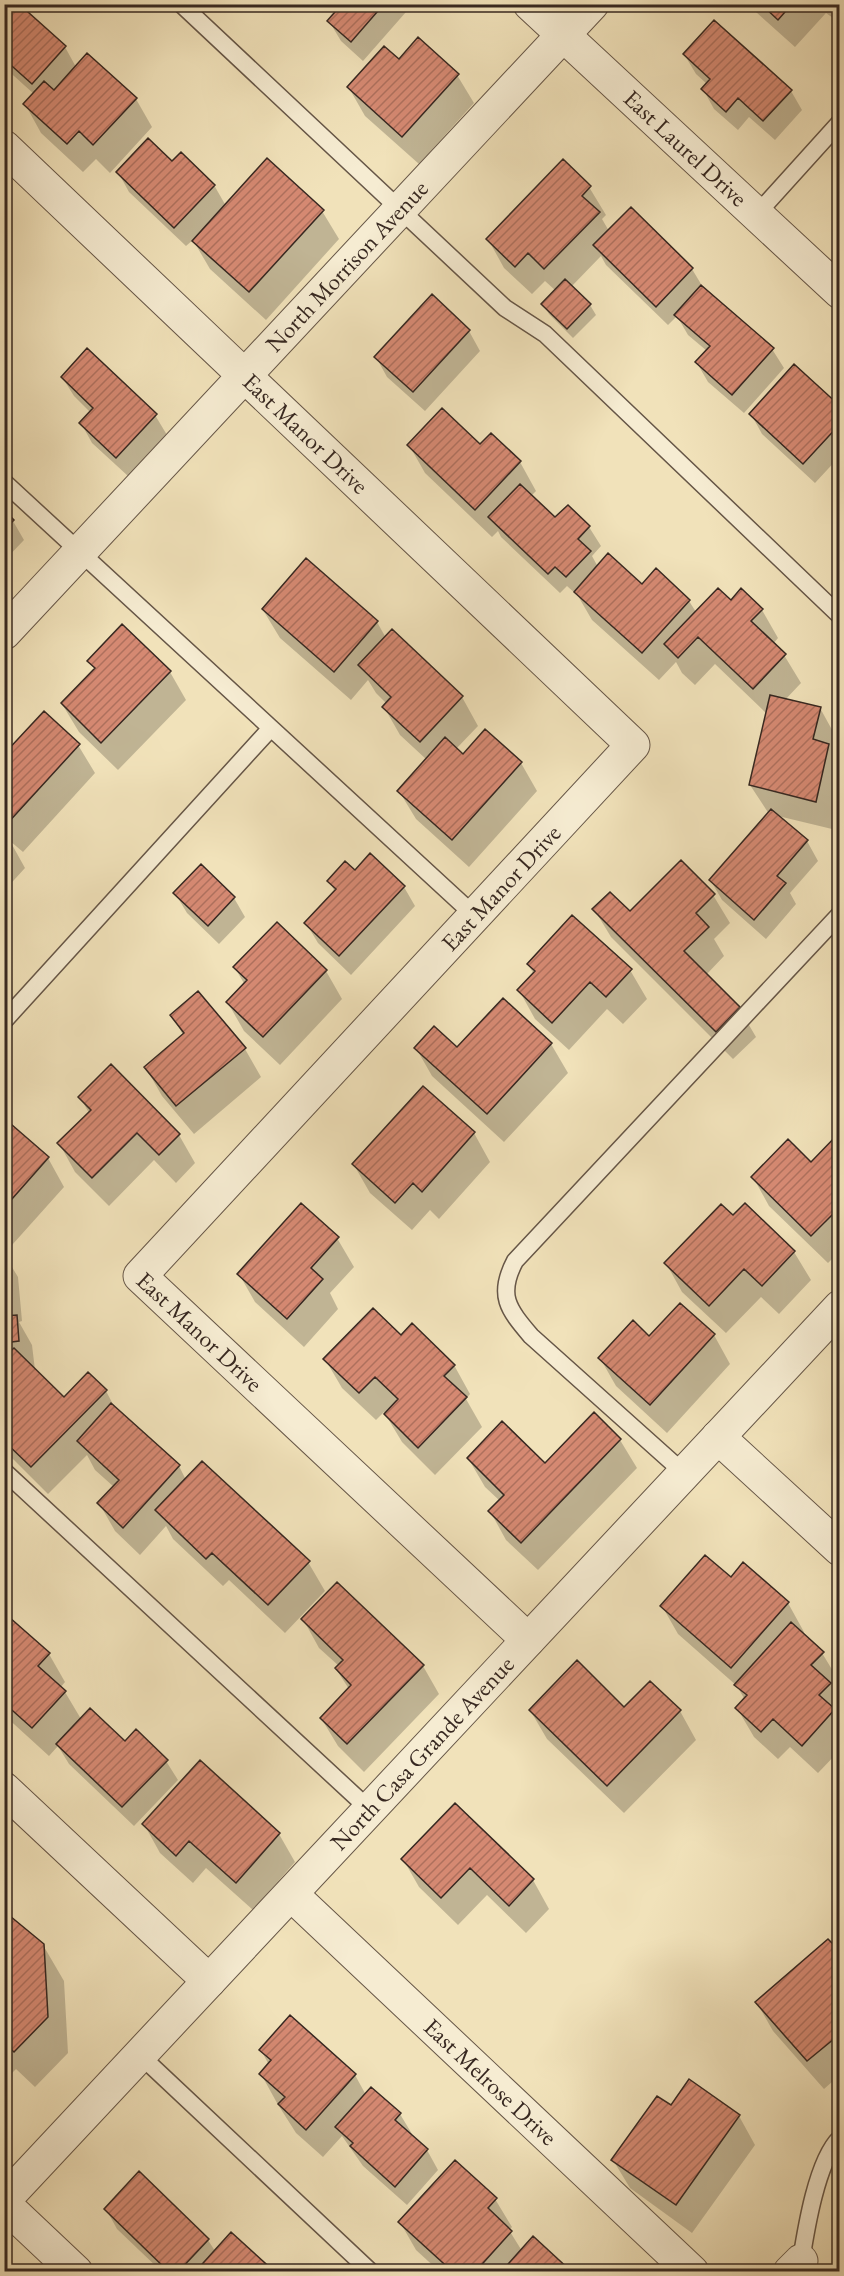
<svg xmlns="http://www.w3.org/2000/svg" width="844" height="2276" font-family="'EB Garamond',serif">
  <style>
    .shadow { fill: #0003 }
    .building { fill: url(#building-hatch); stroke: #372821; stroke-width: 1.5 }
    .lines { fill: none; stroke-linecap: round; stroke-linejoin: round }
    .lane-casing { stroke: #665647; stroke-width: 19 }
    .street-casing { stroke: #665647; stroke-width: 35 }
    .lane { stroke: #f6ecd2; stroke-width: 16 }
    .street { stroke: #f6ecd2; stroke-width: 33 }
    .labels { text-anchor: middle; stroke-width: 6; stroke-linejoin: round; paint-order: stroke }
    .street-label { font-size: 24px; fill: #372821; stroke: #f6ecd2 }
  </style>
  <defs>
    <pattern id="building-hatch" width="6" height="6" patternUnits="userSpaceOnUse" patternTransform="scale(1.5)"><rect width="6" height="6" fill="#d58972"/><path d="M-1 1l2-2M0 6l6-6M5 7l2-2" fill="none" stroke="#ae705d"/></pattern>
  </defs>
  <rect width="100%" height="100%" fill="#f1e2ba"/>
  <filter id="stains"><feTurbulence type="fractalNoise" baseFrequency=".00333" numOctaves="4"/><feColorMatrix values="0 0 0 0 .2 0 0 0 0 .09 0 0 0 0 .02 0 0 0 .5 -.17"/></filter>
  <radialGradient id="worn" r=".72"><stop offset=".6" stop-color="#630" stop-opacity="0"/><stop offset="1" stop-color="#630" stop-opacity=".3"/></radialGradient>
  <!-- shadow -->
  <path class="shadow" d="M4,4H17L65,47L76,67L136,99L152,127L110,173L96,159L83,172L41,133L25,104L34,94L4,67Z
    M333,4H402L406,12L363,61L341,41L329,21L339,10Z
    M751,4H840V23L826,13L795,47L756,12Z
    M684,54L791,91L802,110L775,140L749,117L738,130L714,109L703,89L707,84L696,74Z
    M457,75L474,103L419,164L365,116L349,88Z
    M172,163L214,185L226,206L322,211L339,239L266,320L210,269L193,240L186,246L129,192L118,172Z
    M589,187L606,215L602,219L609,231L631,209L692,269L704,289L772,349L784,368L744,413L708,382L697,363L707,351L688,335L677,316L668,325L606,265L601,256L571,287L590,305L596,315L573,338L549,314L543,304L556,291L545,281L532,294L504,268L488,239Z
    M469,331L480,351L425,411L387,377L376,357Z
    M62,377L155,415L167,435L128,476L92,443L81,423L91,413L74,396Z
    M840,408V456L815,483L762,434L751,414Z
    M491,435L520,462L536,491L531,496L555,520L589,527L601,546L592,556L598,567L642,586L689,601L696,612L731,602L762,610L778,638L773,644L784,655L801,683L785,700L820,708L836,737L832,752L840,765V795L832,829L778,816L807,841L818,861L790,893L796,904L766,939L722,900L711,881L769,814L750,785L767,714L715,664L695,685L682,673L676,662L659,680L592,620L578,596L567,586L560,593L501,537L498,531L492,537L425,473L409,445L480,446Z
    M4,512L13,521L24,540L4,561Z
    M263,610L377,622L386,638L392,631L462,697L478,726L456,749L463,756L521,763L537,791L469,867L416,819L399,791L427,760L400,735L384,707L387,704L376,693L368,680L351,700L280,638Z
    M122,626L170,672L186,700L118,770L79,732L62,704L95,670L89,661Z
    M78,745L95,773L23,852L10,841L25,868L4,891V756Z
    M355,872L404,887L415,906L351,975L318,943L306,923L335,892L329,881Z
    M175,893L234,898L245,917L219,944L187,913Z
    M713,895L730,923L714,939L724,956L706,975L739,1008L756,1037L733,1059L611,937L594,909L630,913Z
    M528,965L630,970L647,999L623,1024L607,1009L569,1050L535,1019L519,990L534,974Z
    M235,968L326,971L342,999L280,1065L244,1031L228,1003L245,985Z
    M503,1000L551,1044L568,1073L504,1142L432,1076L416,1048L458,1049Z
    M172,1015L245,1049L261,1077L194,1134L162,1096L146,1068L183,1035Z
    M111,1066L179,1135L195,1163L176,1183L154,1160L109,1206L75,1172L59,1143L89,1113L80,1097Z
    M423,1088L474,1133L490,1162L439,1219L430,1210L412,1230L370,1193L354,1165Z
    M4,1120L48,1158L64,1187L4,1254Z
    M838,1136L840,1251L828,1263L769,1206L753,1177L811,1164Z
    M745,1205L794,1252L811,1280L779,1314L761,1297L726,1333L682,1292L666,1263L733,1217Z
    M337,1238L354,1267L330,1293L338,1309L304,1347L255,1302L239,1274Z
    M4,1254L18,1277L22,1321L19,1322L32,1345L35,1370L64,1399L106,1391L116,1410L179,1466L186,1480L308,1562L325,1591L285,1633L229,1580L223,1586L173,1539L166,1526L140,1555L115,1531L99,1503L114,1487L95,1470L87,1455L48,1494L10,1456L4,1448Z
    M680,1305L714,1335L730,1364L667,1433L616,1386L600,1358L650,1338Z
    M401,1337L454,1365L470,1394L466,1399L482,1427L435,1475L402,1442L384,1412L376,1420L342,1388L325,1359Z
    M594,1414L620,1440L637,1468L538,1570L506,1540L490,1511L500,1501L485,1487L468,1458L545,1465Z
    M731,1579L788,1603L804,1632L802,1634L822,1653L839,1681L832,1688L840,1701V1750L818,1773L790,1747L778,1759L754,1737L737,1708L745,1700L737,1686L678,1634L662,1606Z
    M303,1619L423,1666L439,1694L364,1772L338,1746L321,1718L349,1689L336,1669L339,1666L319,1648Z
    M4,1624L49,1654L65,1682L60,1688L65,1692L81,1719L125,1744L166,1761L178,1780L134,1826L69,1764L58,1746L49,1756L4,1715Z
    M624,1709L680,1711L696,1740L624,1813L547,1739L530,1710Z
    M455,1805L533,1880L549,1909L526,1933L487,1895L458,1925L419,1887L403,1859Z
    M144,1824L279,1834L295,1862L253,1910L206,1868L193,1883L160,1853Z
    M4,1924L43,1945L64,1981L68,2053L35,2087L16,2069L4,2081Z
    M840,1954V2075L824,2089L773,2031L757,2003Z
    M261,2050L355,2075L366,2095L372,2089L400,2114L412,2134L410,2136L427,2150L438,2170L407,2205L363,2166L342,2136L323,2157L296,2133L277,2103L261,2074L269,2065Z
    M671,2107L739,2116L755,2145L692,2233L630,2188L613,2160Z
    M139,2173L208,2240L215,2251L273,2272H162L117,2229L106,2209Z
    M495,2199L512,2227L509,2230L522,2251L570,2272H440L416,2250L400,2222Z"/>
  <!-- building -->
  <path class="building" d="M4,4H19L66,46L32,84L4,59Z
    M342,4H384L351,42L327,21Z
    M761,4H792L778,20Z
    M714,20L792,90L763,121L738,98L726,112L701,89L710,79L683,54Z
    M418,37L459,74L402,137L347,87L384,46L399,59Z
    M87,53L137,98L93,145L79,131L67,144L23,104L44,81L54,90Z
    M148,138L172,161L181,152L215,185L174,228L116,172Z
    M267,158L324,210L249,292L192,241Z
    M563,159L591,186L582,196L600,212L544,269L528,253L515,267L486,239Z
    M631,207L693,268L656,307L593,245Z
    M565,279L591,304L567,329L541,304Z
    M701,285L774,348L732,395L695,362L710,346L674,315Z
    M432,294L470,330L413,392L374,357Z
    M87,348L157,414L116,458L79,423L93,408L61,377Z
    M794,364L840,406V424L803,464L749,414Z
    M442,408L480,444L491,433L521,461L475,510L407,445Z
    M520,484L555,517L568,505L590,526L578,539L591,551L566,577L555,567L548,574L488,517Z
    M4,510L14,520L4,530Z
    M608,553L642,584L656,568L690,600L642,653L574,592Z
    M306,558L378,621L334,672L262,609Z
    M718,588L731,600L741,588L763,609L751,621L786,654L753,689L698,637L678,658L664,644Z
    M122,624L171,671L101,743L61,703L95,668L87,661Z
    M392,629L463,696L420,742L382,707L391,697L358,665Z
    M770,695L821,707L813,739L829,744L816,802L749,785Z
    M44,711L80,744L6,825L4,823V754Z
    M485,729L522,762L452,840L397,791L445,737L463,754Z
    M771,809L808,840L777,876L786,883L754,920L709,880Z
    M370,853L405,886L339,956L304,923L336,889L327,881L345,861L355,870Z
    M681,860L715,894L696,913L709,927L684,951L740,1007L716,1032L592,909L610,892L630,911Z
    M201,864L235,897L208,926L173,893Z
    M572,915L632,969L606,997L590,982L552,1023L517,990L535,971L527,964Z
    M277,922L327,970L263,1037L226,1002L247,980L233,967Z
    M198,991L246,1048L176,1106L144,1067L184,1033L170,1015Z
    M503,998L552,1043L487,1114L414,1048L434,1026L457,1047Z
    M111,1064L180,1134L159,1155L137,1133L92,1178L57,1143L91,1110L78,1097Z
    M423,1086L475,1132L422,1192L413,1183L395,1203L352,1164Z
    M4,1118L49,1157L4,1208Z
    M838,1134L840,1207L811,1236L751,1177L788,1139L811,1162Z
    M301,1203L339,1237L311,1268L323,1279L287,1319L237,1274Z
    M745,1203L795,1251L762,1286L744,1269L709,1306L664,1263L721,1204L733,1215Z
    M680,1303L715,1334L650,1405L598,1358L633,1320L649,1336Z
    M373,1308L401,1335L412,1323L455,1365L444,1376L467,1397L418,1448L384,1414L398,1399L375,1377L359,1393L323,1359Z
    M17,1315L19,1341L4,1343V1316Z
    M14,1348L64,1397L88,1372L107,1390L31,1467L4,1441V1414L8,1411L4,1407V1357Z
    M111,1403L180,1465L123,1528L97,1503L119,1480L77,1441Z
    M594,1412L621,1439L521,1543L488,1511L504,1495L467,1458L502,1421L545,1463Z
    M202,1461L310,1561L268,1605L212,1553L206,1559L155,1510Z
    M705,1555L731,1577L743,1562L789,1602L731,1668L660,1606Z
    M337,1582L424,1665L347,1744L320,1718L351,1685L335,1668L343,1660L301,1619Z
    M9,1617L50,1653L38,1666L66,1691L32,1728L4,1703V1622Z
    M791,1622L824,1652L811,1665L831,1683L819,1695L835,1709L802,1746L773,1719L761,1732L735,1708L747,1695L734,1685Z
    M577,1660L624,1707L650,1681L681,1710L607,1786L529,1710Z
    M90,1708L125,1741L136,1729L168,1760L122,1807L56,1744Z
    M200,1760L280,1833L236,1883L189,1841L176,1856L142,1824Z
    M455,1803L534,1879L509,1906L470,1868L441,1898L401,1859Z
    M10,1916L44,1944L48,2017L14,2052L4,2043V1922Z
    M828,1939L840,1951V2034L807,2061L755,2002Z
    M290,2015L356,2074L306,2130L278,2104L285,2097L259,2074L271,2060L259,2050Z
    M689,2079L740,2115L676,2205L611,2160L657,2096L671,2105Z
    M371,2087L401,2113L395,2120L428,2149L395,2187L350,2146L353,2143L335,2127Z
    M455,2160L497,2198L488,2208L512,2231L475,2272H453L398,2222Z
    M139,2171L209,2239L178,2272H169L104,2209Z
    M231,2232L275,2272H195Z
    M533,2236L572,2272H501Z"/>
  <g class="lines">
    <defs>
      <path id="lane" d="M181,4L505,308L545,334L840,616
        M756,215L840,122
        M4,482L475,916
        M4,1021L271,728
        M4,1471L370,1810
        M684,1473L531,1336C508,1309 497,1295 515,1261L840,914
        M140,2055L371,2272
        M801,2261C806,2229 817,2160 840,2138"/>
      <g id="street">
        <path id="s1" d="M530,4L840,292"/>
        <path id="s2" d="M4,147L633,745L140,1276L528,1640"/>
        <path id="s3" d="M4,633L592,4"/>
        <path d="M718,1437L840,1549"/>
        <path d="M4,1789L209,1981"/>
        <path id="s4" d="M291,1894L692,2272"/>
        <path id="s5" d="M4,2200L840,1307"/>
        <path d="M4,2204L76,2272"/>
        <path d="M790,2272L801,2261"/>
      </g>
    </defs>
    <!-- lane casing -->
    <use href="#lane" class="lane-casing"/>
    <!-- street casing -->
    <use href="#street" class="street-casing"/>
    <!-- lane -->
    <use href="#lane" class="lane"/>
    <!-- street -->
    <use href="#street" class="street"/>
  </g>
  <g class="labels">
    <!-- street labels -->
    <g class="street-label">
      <text dy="8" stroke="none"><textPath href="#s1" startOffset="212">East Laurel Drive</textPath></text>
      <text dy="8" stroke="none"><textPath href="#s3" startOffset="502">North Morrison Avenue</textPath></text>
      <text dy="8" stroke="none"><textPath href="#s2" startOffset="416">East Manor Drive</textPath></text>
      <text transform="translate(501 888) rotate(-47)" y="8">East Manor Drive</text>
      <text dy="8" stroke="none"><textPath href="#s2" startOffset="1674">East Manor Drive</textPath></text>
      <text dy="8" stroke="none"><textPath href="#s5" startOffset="612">North Casa Grande Avenue</textPath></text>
      <text dy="8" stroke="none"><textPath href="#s4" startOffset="274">East Melrose Drive</textPath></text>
    </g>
  </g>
  <!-- margin -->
  <rect width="844" height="2276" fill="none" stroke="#f1e2ba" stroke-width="24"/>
  <rect x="6" y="6" width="832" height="2264" fill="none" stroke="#372821" stroke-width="3"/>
  <rect x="12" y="12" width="820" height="2252" fill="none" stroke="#372821" stroke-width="1.5"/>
  <rect width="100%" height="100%" filter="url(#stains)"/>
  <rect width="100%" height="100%" fill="url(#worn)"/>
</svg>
